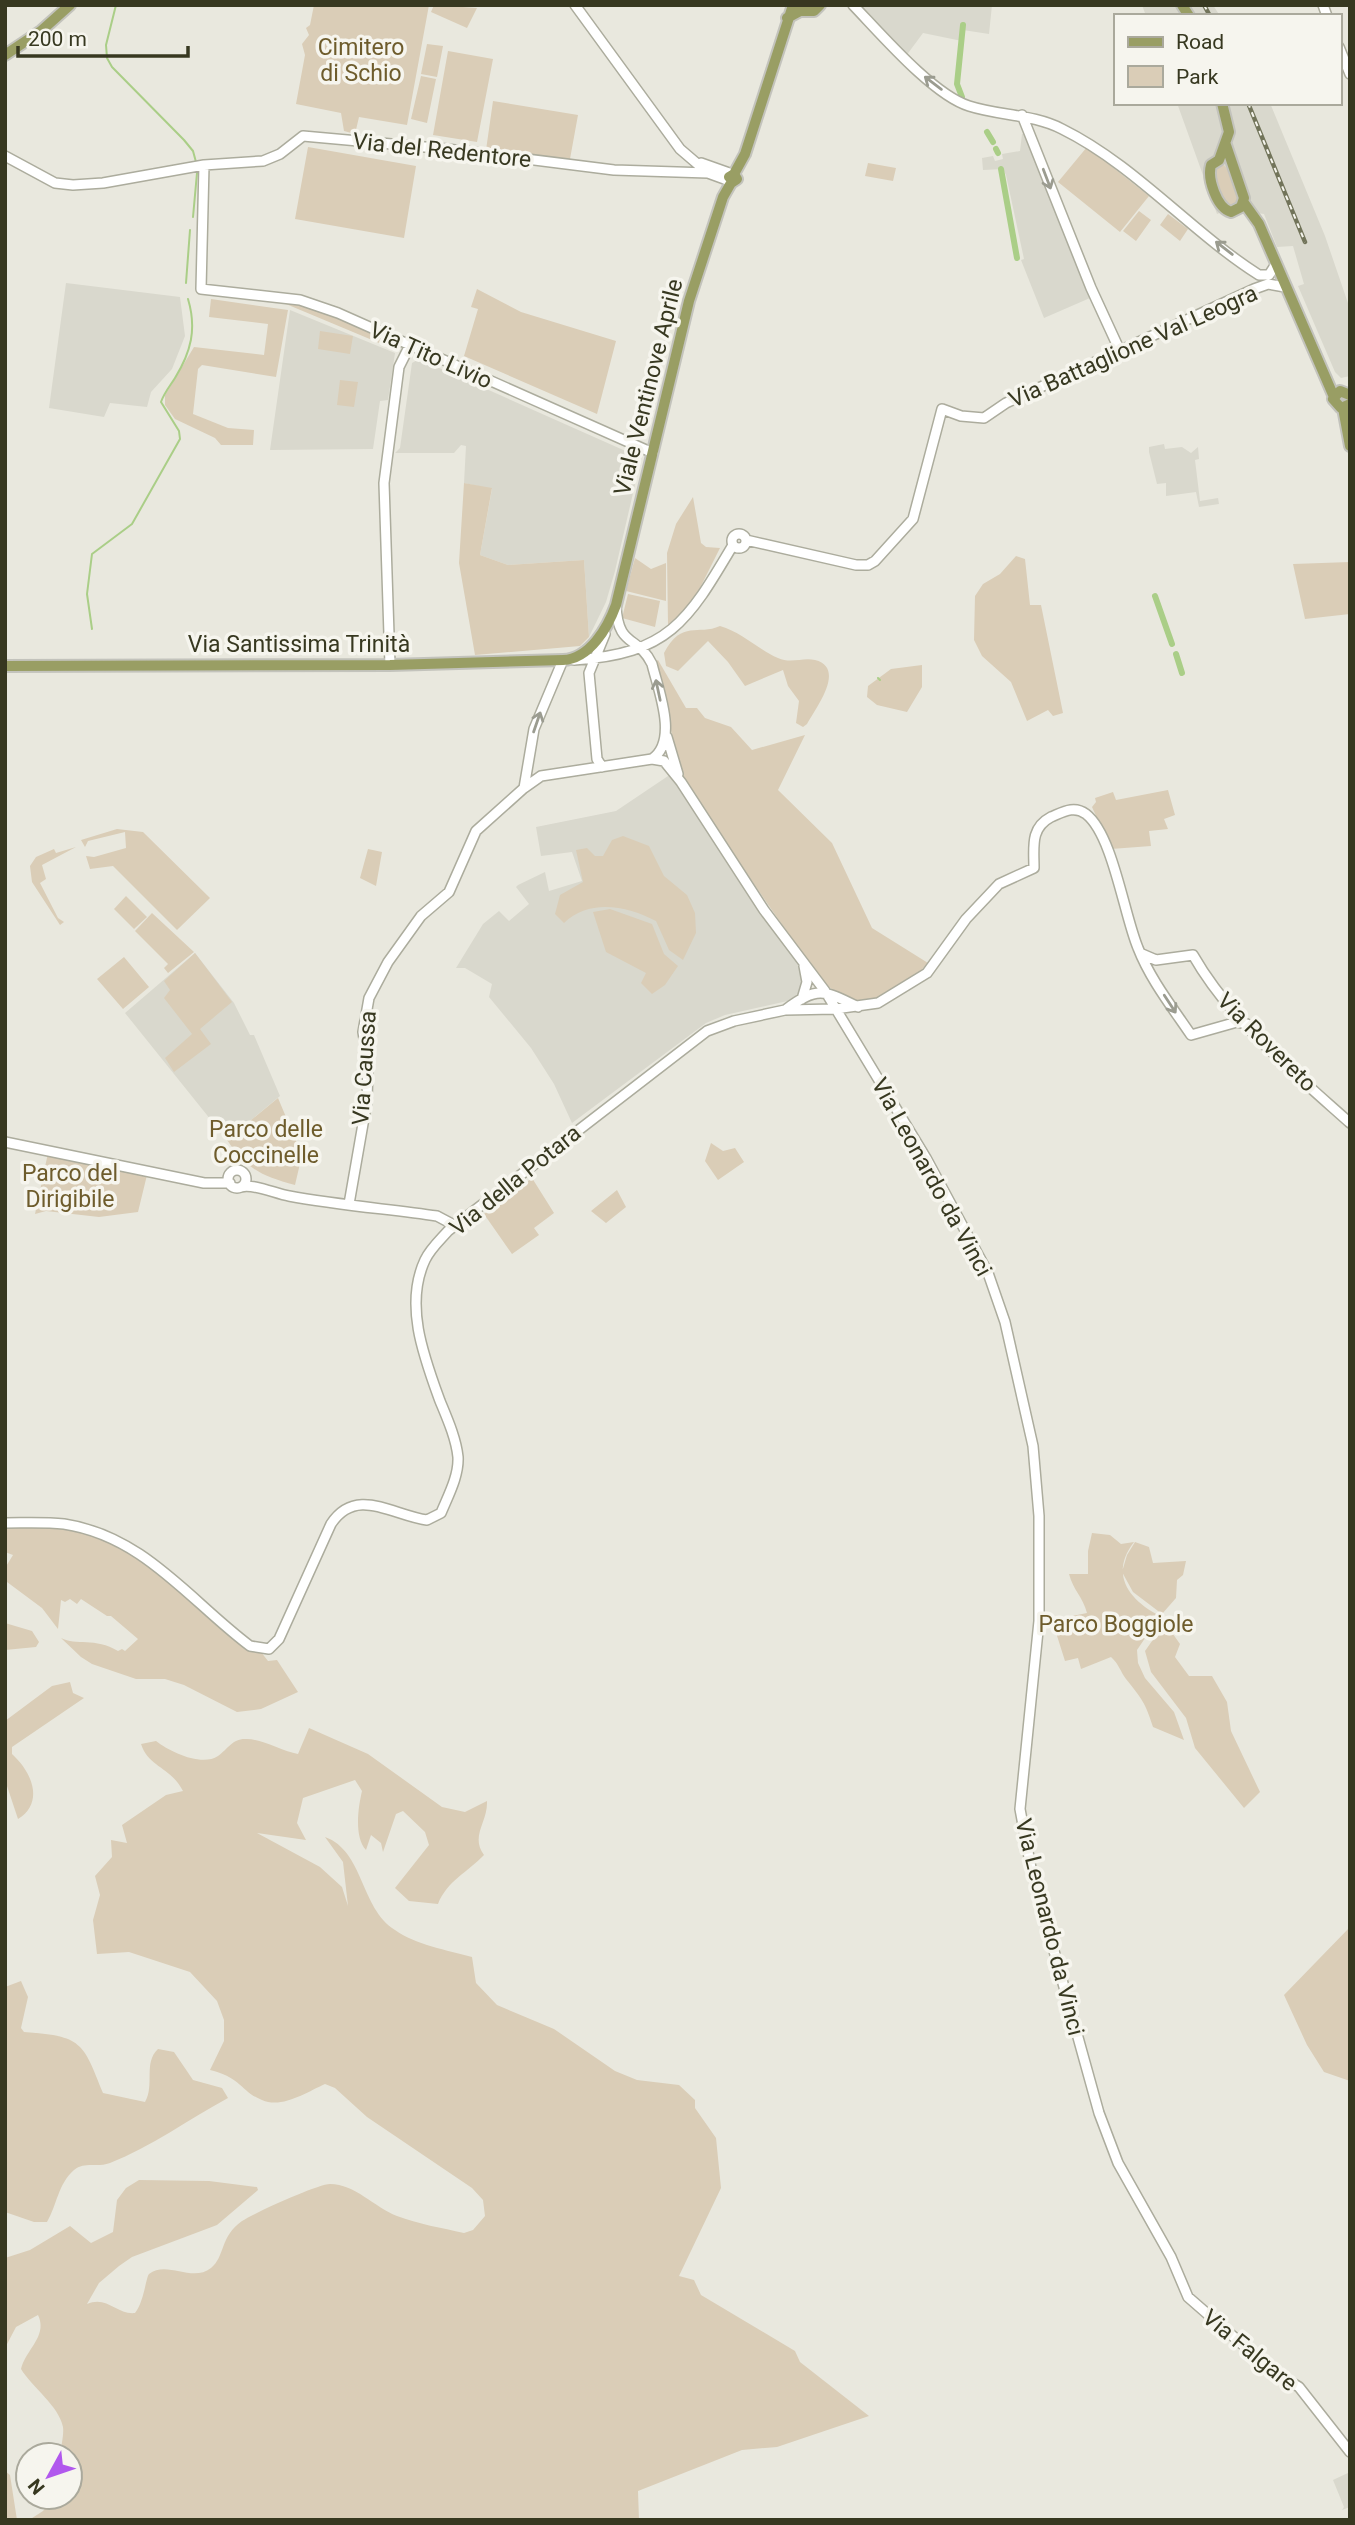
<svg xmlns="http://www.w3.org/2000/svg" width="1355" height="2525" font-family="Roboto,sans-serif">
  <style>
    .built { fill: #d9d8cd }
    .green { fill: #dacdb7 }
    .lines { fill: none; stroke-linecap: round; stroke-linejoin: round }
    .stream { stroke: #aace87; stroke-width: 2 }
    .canal { stroke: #aace87; stroke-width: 6 }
    .minor-casing { stroke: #acac9d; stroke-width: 12 }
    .major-casing { stroke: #c3c3bc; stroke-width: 14 }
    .minor { stroke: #fff; stroke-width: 9 }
    .major { stroke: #999e64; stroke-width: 10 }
    .rail-casing { stroke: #72745a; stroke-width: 4.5 }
    .rail { stroke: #f6f5ee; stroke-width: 2; stroke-dasharray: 5; stroke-linecap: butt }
    .oneway { stroke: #9b9c90 }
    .labels { text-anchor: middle; stroke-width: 7; stroke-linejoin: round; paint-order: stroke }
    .park-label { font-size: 23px; fill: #6e5c2c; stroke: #f6f5ee }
    .street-label { font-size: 23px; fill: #373820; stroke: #f6f5ee }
  </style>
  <rect width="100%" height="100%" fill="#e9e8de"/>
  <!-- built -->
  <path class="built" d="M862,5H992L989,34L963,30L962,41L923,33L906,56Z
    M1142,5H1213L1220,16H1146Z
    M1177,103H1270L1325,236L1350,309V376L1341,378L1335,372L1298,286L1304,284L1293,246L1277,247L1264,214L1229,209L1217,214Z
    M1025,133L1090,298L1044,318L1021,260L1024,259L1006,175L1003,169L983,170L982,158L993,156L995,161L1003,159L1002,154L1020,151L1022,134Z
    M66,283L180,297L185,336L172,369L151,392L147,407L110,403L104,417L49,408Z
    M290,310L395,353L388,400L380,401L373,449L270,450Z
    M419,359L639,457L640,463L615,571L606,602L589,637L584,560L508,565L480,555L492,489L464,483L466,446L461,445L454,453H395L400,448L412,363Z
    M1164,444L1165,449L1182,447L1191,453L1198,447L1199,459L1195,460L1200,501L1218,498L1219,504L1199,507L1196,492L1166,496V483L1157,484L1149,452V447Z
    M671,774L802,966L805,976L802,992L792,1000L725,1015L706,1023L572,1123L554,1084L531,1048L489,997L492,984L465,968H456L483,924L499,911L509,921L529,904L516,887L518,885L545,872L549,891L582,881L572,852L541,856L536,827L616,811Z
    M195,953L234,1003L250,1035H254L280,1096L227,1140L125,1013Z
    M1350,2472V2507L1342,2510L1344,2507L1333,2480Z"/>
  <!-- green -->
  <path class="green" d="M314,5H429L407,125L359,117L355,134L344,131L341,113L296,104L305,55L302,44L309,35L306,28L310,25Z
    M434,5L477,8L467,28L431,12Z
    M427,44L443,46L437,77L421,74Z
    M448,51L493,59L477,142L433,135Z
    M421,76L436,79L427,123L411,119Z
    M493,101L578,115L570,159L486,150Z
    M308,147L416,166L404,238L295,219Z
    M1087,147L1149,196L1120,232L1058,182Z
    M868,163L896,168L893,181L865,176Z
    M1221,163C1231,169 1240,194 1236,205L1231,207C1220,200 1213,180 1214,167Z
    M1139,211L1151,220L1136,241L1123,231Z
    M1168,214L1188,229L1180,241L1160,225Z
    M477,289L521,312L616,341L597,414L464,356L478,309L471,307Z
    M211,299L288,310L276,377L202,365L198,369L193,414L228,428L254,430L253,445H221L215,438L175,419L165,405V395L194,347L264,355L268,324L209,317Z
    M286,304C308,302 385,331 396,350Z
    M320,331L353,336L350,354L318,349Z
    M340,380L358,382L354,407L337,405Z
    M464,483L492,488L480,555L508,565L584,560L589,637L580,646L475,655L459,563Z
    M693,497L701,543L706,547L720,548L693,602L668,625L667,553L676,524Z
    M1016,556L1025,559L1030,605H1041L1063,713L1053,716L1048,710L1027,721L1011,682L982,656L974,640L975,596L983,584L1000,574Z
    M635,558L651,569L666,563V601L626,591Z
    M1350,562V614L1305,619L1293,564Z
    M628,594L660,601L655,627L622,618Z
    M720,626C741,632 758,649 778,658C791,664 803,657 815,660C847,668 815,709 807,724L803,727L796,723L799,701L788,686L783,670L745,686L728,662L708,641L678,671L666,666L664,653C682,619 698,636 720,626Z
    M658,660L686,708H697L705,718L731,727L752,750L805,735L778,790L832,843L872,928L928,963C893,1001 860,1019 819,978L684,783L654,662Z
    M922,665V687L907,712L877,705L867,697L868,686L891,669Z
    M1168,790L1175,815L1164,819L1168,829L1149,831L1151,846L1111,849L1092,807L1096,802L1095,798L1113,792L1116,800Z
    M117,829L143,832L210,898L177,930L113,866L90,869L86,856L94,857L126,848L125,832L88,841L85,847L81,840Z
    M623,836L649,846L664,876L687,895L695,913L696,933L683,960L669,950L656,921C628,906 589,898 564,923L555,914L560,895L583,882L576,850L587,848L595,856H603L612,840Z
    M76,847L42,865L46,879L40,883L58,918L64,922L60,925L32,882L30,866L36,857L54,849L56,853Z
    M368,849L382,852L376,886L360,878Z
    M126,896L147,917L134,929L114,909Z
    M610,909L652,924L664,954L678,966L665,985L652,994L641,983L646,973L606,952L593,912Z
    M152,913L194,952L168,973L164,968L168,964L135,931Z
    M195,953L232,1002L200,1029L211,1044L174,1072L165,1058L192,1034L164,998L170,990L164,981Z
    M124,957L149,987L123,1009L97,979Z
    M278,1098L302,1155L295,1185C261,1176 247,1169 227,1140Z
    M711,1143L723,1151L735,1148L744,1162L718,1180L705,1161Z
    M48,1153L147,1175L138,1212L99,1217L46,1211L35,1214Z
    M532,1178L554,1213L534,1228L539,1235L512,1254L484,1214Z
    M617,1190L626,1207L606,1223L591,1211Z
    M5,1523L70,1526L123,1545L261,1652L268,1661L277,1660L298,1692L261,1709L237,1712L184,1685L165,1679H136L92,1664L81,1657L61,1638C76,1646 95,1637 118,1651L122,1649L125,1651L138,1639L111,1616H107L81,1599L77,1604L70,1599L65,1602L61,1600L58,1629L42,1608L7,1582L5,1568L13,1555L5,1552Z
    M1092,1533L1110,1535L1121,1544L1134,1542C1110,1573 1127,1599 1160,1616L1137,1650L1138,1663L1145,1678L1174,1712L1184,1740L1153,1727C1145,1702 1142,1699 1126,1679C1120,1671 1119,1664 1111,1657L1081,1669L1078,1658L1065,1661L1052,1620L1087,1613C1083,1597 1073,1590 1069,1574H1088V1551Z
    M1135,1542L1149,1547L1153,1563L1186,1561L1183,1575L1177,1580L1176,1598L1162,1614L1133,1592L1122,1572L1127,1555Z
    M5,1623L32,1631L39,1642L36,1647L5,1650Z
    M1168,1627L1180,1644L1175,1657L1189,1676H1212L1227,1702L1231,1731L1260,1792L1244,1808L1195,1748L1186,1718L1151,1672L1145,1651L1157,1634Z
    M70,1682L73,1693L84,1698L12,1747V1754C33,1773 44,1803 18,1819L5,1780V1721L52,1686Z
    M309,1728L368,1754L442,1807L465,1812L487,1801C488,1822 470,1836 484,1855C468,1872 447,1881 438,1904L409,1901L395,1888L429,1845L425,1832L403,1811L396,1814L383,1852L381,1843L371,1835L366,1850C354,1837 358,1808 362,1791L355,1780L303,1798L297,1823L306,1840L257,1833L320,1867L342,1887L348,1906L343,1862L325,1837C364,1851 360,1908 395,1930C416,1945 447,1950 472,1957L476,1983L497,2005L554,2029L615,2071L637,2080L679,2085L695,2100V2108L716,2138L721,2188L679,2276L694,2280L701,2295L795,2351L800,2362L869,2416L777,2447L742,2450L638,2491L639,2520H29L43,2511L54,2497H70V2455H60C61,2447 64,2435 63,2427C59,2406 32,2387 21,2369C26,2349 48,2336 38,2315L16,2327L5,2348V2258L30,2250L70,2226L91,2243L113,2232L117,2200L126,2188L139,2180L209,2181L257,2187L258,2190L217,2225L132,2257L119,2266L99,2283L87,2304C107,2295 117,2315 135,2313C144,2302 146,2277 149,2274C167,2260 192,2283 211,2268C225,2257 220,2236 242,2221C254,2213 318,2184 330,2184C355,2184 374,2207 397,2216C418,2224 442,2228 464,2233L473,2230L485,2216L483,2200L472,2188L367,2117L335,2088L325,2084C307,2092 282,2109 262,2100C241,2092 241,2077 210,2070L224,2041V2020L217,2001L190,1972L129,1952L97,1954L93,1920L100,1895L95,1876L112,1857L111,1840L127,1843L122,1825L166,1795L183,1791C170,1766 149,1768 141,1744L156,1741C170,1752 202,1767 218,1756C228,1749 232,1739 245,1739C260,1738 282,1751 298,1754Z
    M1350,1927V2081L1324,2072L1307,2045L1284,1995Z
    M21,1981L28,1997L21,2028L24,2032C82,2036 83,2042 103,2093L145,2102C155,2085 143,2063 158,2049L174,2052L193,2080L222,2088L228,2098C189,2119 151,2147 110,2163C97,2168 85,2161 74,2170C58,2184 57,2205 47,2222H34L5,2212V1987Z
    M5,2471L10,2475L17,2520H5Z"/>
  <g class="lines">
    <!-- stream -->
    <path class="stream" d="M116,5L106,45L107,58L112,67L184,140L193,151L196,162
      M193,217L197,173
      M186,283L190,230
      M92,629L87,594L92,554L132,524L180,439L179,431L161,402C164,393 170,386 175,378C191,352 197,329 188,299
      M878,678L880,680"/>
    <!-- canal -->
    <path class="canal" d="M962,97L957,84L963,25
      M987,132L993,142
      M996,149L998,153
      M1001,169L1017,258
      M1155,596L1172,644
      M1176,654L1182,673"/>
    <defs>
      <path id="minor" d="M575,5L680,149L708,173L730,181
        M853,5C880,33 933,95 969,106C1000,116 1033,114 1062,129C1135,165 1191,232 1259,275H1269L1276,264
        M1323,5L1327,16
        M1339,47L1350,74
        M1022,115L1091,288L1120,351
        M5,156L55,183L73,185L103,183L204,165L263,161L280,154L303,136L447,149L614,170L708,173
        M701,163L732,174
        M204,165L201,289L300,300L338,313L653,453
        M732 541a7 7 0 1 1 14 0a7 7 0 1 1-14 0Z
        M746,540L856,565H868L875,561L913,519L942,409L961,416L984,418L1006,403L1254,289L1268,284L1285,287
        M574,660C669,654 688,621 733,545
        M390,665L384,483L399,367L409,347
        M667,737L678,774
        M652,759L664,761L681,782L764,910L825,991L926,1158L988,1273L1005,1322L1033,1446L1039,1516V1621L1020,1809L1031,1868L1099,2113L1118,2163L1171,2257L1188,2297L1274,2372L1299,2387L1350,2452
        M602,767L597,759L589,673L605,634
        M524,788L534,729L563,660
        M1142,954L1156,960L1193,955C1230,1020 1294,1073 1350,1123
        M802,999L807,982L804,966
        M785,1010C817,986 824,990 858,1007
        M5,1142L204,1183H230
        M228 1179a9 9 0 1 1 18 0a9 9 0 1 1-18 0Z
        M241,1187C253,1183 276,1194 289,1196C338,1205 388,1209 437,1216L454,1225
        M349,1204L367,1101L368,1063L363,1032L369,998L388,962L421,916L449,892L476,831L524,788L541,776L652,759C679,741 658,689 652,664C638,635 618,648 616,606
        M5,1523C25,1523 45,1522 64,1524C144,1536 190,1601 250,1646L269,1649L279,1639L331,1524C356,1486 392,1515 427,1520L441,1513C448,1496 459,1476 458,1457C456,1438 447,1418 440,1401C424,1357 404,1305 425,1260C430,1249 440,1240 448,1231L707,1031L734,1021L785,1010L835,1009L878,1003L927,973L966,919L999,884L1034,868C1034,847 1030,828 1051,817C1063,812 1074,805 1086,814C1113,835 1124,915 1138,948C1150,979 1172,1007 1191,1035L1237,1022L1247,1024"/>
      <path id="major" d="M1182,5L1189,16
        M787,18L800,11H814L820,5
        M5,55L41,31L70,5
        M1222,103L1229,132L1219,160L1211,165C1207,179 1217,208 1231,212L1241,207L1244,198L1226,145
        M729,177L734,174L745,154L793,5
        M1244,203L1259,224L1334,397
        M1350,395L1340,391L1333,399L1341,408L1350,404
        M1343,408L1350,446
        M5,666L390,665L563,660C590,659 608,627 616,605L689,301L723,197L731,183L737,179L734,174"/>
    </defs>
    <!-- minor casing -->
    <use href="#minor" class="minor-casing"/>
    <!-- major casing -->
    <use href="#major" class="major-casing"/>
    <!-- minor -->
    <use href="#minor" class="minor"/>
    <!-- major -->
    <use href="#major" class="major"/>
    <defs>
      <path id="rail" d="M1204,5L1210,16
        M1248,103L1305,242"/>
    </defs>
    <!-- rail casing -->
    <use href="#rail" class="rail-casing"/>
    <!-- rail -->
    <use href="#rail" class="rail"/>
  </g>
  <!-- one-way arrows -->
  <defs><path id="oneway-shaft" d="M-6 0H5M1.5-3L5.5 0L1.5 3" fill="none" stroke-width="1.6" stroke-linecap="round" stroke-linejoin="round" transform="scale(1.75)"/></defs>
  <g class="oneway">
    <use href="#oneway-shaft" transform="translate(933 83) rotate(-143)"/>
    <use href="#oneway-shaft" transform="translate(1047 179) rotate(69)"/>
    <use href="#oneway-shaft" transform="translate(1224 248) rotate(-142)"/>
    <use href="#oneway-shaft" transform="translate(658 690) rotate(-102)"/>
    <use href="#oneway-shaft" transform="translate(537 722) rotate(-71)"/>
    <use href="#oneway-shaft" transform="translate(1170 1004) rotate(57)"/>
  </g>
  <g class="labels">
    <!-- park labels -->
    <g class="park-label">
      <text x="361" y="55">Cimitero<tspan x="361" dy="26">di Schio</tspan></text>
      <text x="266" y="1137">Parco delle<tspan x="266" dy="26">Coccinelle</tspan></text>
      <text x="70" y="1181">Parco del<tspan x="70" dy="26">Dirigibile</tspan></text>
      <text x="1116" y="1632">Parco Boggiole</text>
    </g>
    <!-- street labels -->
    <g class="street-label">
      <text transform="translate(442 150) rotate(6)" y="8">Via del Redentore</text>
      <text transform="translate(1133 346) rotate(-24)" y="8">Via Battaglione Val Leogra</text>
      <text transform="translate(431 355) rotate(24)" y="8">Via Tito Livio</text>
      <text transform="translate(648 387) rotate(-76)" y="8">Viale Ventinove Aprile</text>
      <text x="299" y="652">Via Santissima Trinità</text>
      <text transform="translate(1267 1042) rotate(45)" y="8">Via Rovereto</text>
      <text transform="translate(364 1068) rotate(-86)" y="8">Via Caussa</text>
      <text transform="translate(932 1177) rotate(61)" y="8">Via Leonardo da Vinci</text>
      <text transform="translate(515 1180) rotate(-39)" y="8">Via della Potara</text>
      <text transform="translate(1050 1927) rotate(76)" y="8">Via Leonardo da Vinci</text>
      <text transform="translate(1250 2350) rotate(39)" y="8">Via Falgare</text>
    </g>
  </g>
  <!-- border -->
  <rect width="1355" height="2525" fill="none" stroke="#373820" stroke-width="14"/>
  <!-- legend -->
  <rect x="1114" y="14" width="228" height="91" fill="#f6f5ee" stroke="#aaa99c" stroke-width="2"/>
  <rect x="1128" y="37" width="35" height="10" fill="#999e64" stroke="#aaa99c" stroke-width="2"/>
  <text x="1176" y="49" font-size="21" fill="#373820">Road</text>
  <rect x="1128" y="66" width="35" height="21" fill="#dacdb7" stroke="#aaa99c" stroke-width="2"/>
  <text x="1176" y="84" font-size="21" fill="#373820">Park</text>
  <!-- north arrow -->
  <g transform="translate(49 2476) rotate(230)"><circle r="33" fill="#f6f5ee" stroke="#aaa99c" stroke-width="2"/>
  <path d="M0-5L12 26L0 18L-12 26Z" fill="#b158ed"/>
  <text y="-10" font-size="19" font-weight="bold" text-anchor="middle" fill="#373820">N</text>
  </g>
  <!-- scale -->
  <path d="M18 46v10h170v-10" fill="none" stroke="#373820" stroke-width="3.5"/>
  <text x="28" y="46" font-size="21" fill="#373820" stroke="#f6f5ee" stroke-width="5" paint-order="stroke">200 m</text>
</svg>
